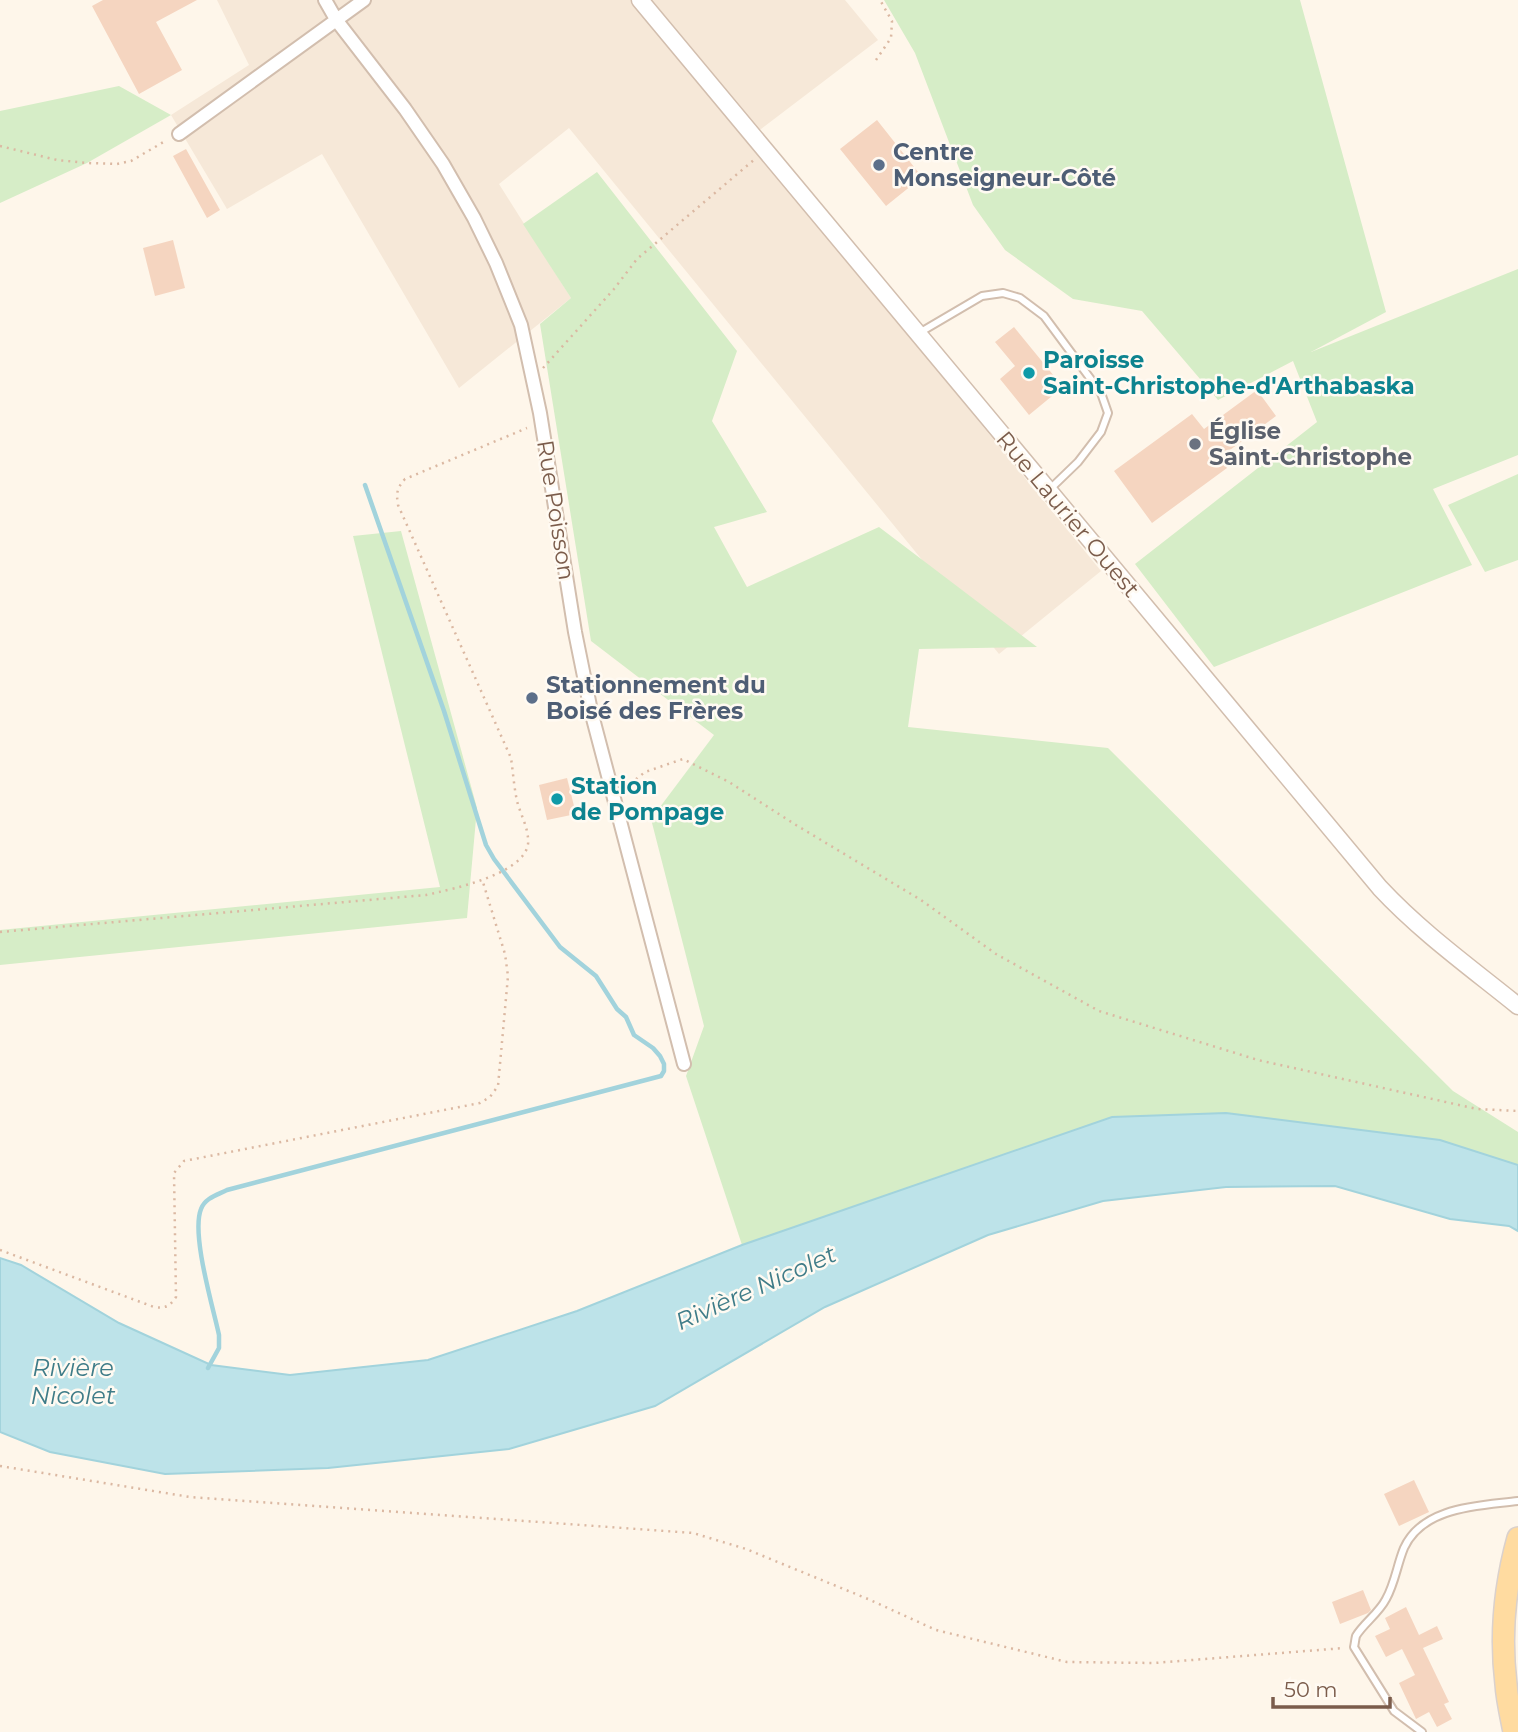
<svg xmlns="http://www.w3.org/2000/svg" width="1518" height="1732" font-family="Montserrat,sans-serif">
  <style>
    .residential { fill: #f6e8d8 }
    .green { fill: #d6edc7 }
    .water { fill: #bde3e9; stroke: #a2d3dc; stroke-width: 2 }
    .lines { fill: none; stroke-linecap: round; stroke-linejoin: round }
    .stream { stroke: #a2d3dc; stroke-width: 4.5 }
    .building { fill: #f5d5c0 }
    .service-casing { stroke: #d2beae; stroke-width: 10 }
    .minor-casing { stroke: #d2beae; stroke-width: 16 }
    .tertiary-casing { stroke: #d2beae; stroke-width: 19 }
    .primary-casing { stroke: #dad1cd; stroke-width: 24 }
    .path { stroke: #dbb8a2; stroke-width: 2.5; stroke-dasharray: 2 5; stroke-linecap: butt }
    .service { stroke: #fff; stroke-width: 6 }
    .minor { stroke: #fff; stroke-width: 12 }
    .tertiary { stroke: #fff; stroke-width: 16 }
    .primary { stroke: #ffdba0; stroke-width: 21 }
    .service-dot { fill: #5c6f8a; stroke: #fffaf2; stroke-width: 2.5 }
    .culture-dot { fill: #0f9aa8; stroke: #fffaf2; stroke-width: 2.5 }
    .worship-dot { fill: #6b7280; stroke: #fffaf2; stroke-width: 2.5 }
    .labels { text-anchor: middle; stroke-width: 5; stroke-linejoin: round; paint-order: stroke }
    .service-label { font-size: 23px; font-weight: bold; fill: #4e5e75; stroke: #fffaf2; text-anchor: start }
    .culture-label { font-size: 23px; font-weight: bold; fill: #0d838f; stroke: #fffaf2; text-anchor: start }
    .worship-label { font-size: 23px; font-weight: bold; fill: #5b616d; stroke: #fffaf2; text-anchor: start }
    .street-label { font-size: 23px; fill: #7b5c4b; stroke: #fffaf2 }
    .water-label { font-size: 24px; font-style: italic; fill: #3f7c88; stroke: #fffaf2 }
  </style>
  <rect width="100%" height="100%" fill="#fef6ea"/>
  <!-- residential -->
  <path class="residential" d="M217,0H845L878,40L748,139L1101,571L999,654L569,128L499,184L571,298L459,388L322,154L227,209L171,115L249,65Z"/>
  <!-- green -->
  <path class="green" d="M884,0H1300L1386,312L1311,352L1518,269V455L1433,489L1472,565L1214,667L1135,564L1317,422L1293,361L1218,400L1142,311L1073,299L1005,250L973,205L915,53Z
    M119,86L171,115L87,163L0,203V111Z
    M597,172L737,351L712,421L767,512L714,527L747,587L879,527L1037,647L919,649L908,727L1108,748L1453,1091L1518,1132V1165L1440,1140L1226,1113L1112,1117L742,1245L686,1076L704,1026L651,819L714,735L591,641L540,324L571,298L523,224Z
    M1518,474V560L1485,572L1448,505Z
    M401,531L477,808L467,918L0,965V930L440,887L353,536Z"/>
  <!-- water -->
  <path class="water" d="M1226,1113L1440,1140L1518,1165V1231L1509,1226L1450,1219L1335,1186L1226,1187L1103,1201L988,1235L825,1307L655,1406L509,1449L328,1468L165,1474L50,1452L0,1432V1258L21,1265L119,1323L211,1365L290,1375L428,1360L577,1311L742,1245L1112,1117Z"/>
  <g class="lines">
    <!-- stream -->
    <path class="stream" d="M208,1368L219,1348V1335C213,1307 191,1234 201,1209C205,1198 217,1195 227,1190L661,1076L664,1071V1064L660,1056L653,1048L634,1035L626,1017L617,1009L596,976L560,947L494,859L486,845L444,711L365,485"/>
  </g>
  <!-- building -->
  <path class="building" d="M103,0H197L156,22L182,70L139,94L92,6Z
    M877,120L922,177L886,206L840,149Z
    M186,149L220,210L207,218L173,156Z
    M173,240L185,288L155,296L143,248Z
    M1014,327L1063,387L1029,415L1000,379L1015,366L995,342Z
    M1257,390L1276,416L1219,458L1227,468L1152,523L1114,471L1192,414L1204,429Z
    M567,778L576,814L547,820L539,785Z
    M1414,1480L1429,1512L1399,1526L1384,1494Z
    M1363,1590L1371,1610L1368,1613L1340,1624L1332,1602Z
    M1406,1607L1419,1635L1437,1626L1443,1639L1423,1648L1449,1702L1444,1704L1452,1719L1437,1727L1429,1712L1416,1719L1399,1683L1415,1675L1402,1649L1386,1657L1375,1636L1390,1629L1385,1618Z"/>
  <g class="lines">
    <defs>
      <path id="service" d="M919,333L982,296L1003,293L1020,298L1044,316L1101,393L1108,413L1101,432L1078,462L1049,490
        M1422,1732L1394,1711L1354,1647C1355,1643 1355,1640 1356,1636C1363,1624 1379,1613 1386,1599C1395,1583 1397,1565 1404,1548C1423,1506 1480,1506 1518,1501"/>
      <path id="minor" d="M325,0L337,21L405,109L443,164L474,218L496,263L521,325L540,413L575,632L591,711L684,1064
        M179,134L364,0"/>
      <path id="tertiary" d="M640,0L1380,888C1421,932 1471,968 1518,1006"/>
      <path id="primary" d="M1514,1732C1511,1716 1507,1700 1506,1684C1500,1635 1505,1585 1518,1538"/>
    </defs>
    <!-- service casing -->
    <use href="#service" class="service-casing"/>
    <!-- minor casing -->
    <use href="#minor" class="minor-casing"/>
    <!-- tertiary casing -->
    <use href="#tertiary" class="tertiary-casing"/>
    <!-- primary casing -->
    <use href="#primary" class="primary-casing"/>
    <!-- path -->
    <path class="path" d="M876,60L891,38L892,21L880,0
      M0,146L57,160L87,163L117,164L131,161L167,140
      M543,368L614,289L637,259L755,159
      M625,788L645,772L683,759L729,782L796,825L921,900L996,954L1099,1011L1258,1060L1477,1109L1518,1111
      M0,932L426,895C452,889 533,873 528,838C527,825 520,813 517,801C514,787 513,772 511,758L398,505C396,493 397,488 405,479L527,428
      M0,1250L154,1307C165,1309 170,1306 176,1297L174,1173L184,1161L480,1103L490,1097L498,1086L508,976L505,954L482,879
      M0,1466L190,1497L693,1533L746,1549L868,1599L936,1630L1067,1662L1154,1663L1344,1648"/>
    <!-- service -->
    <use href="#service" class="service"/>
    <!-- minor -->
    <use href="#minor" class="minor"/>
    <!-- tertiary -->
    <use href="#tertiary" class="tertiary"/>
    <!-- primary -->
    <use href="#primary" class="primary"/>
  </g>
  <!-- markers -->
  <g class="service-dot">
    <circle cx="879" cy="165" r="7"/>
    <circle cx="532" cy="698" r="7"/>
  </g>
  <g class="culture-dot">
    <circle cx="1029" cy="373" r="7"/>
    <circle cx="557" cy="799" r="7"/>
  </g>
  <circle class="worship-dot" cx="1195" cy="444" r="7"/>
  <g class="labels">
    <!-- service labels -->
    <g class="service-label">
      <text x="893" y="160">Centre<tspan x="893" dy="26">Monseigneur-Côté</tspan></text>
      <text x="546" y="693">Stationnement du<tspan x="546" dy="26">Boisé des Frères</tspan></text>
    </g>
    <!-- culture labels -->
    <g class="culture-label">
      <text x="1043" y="368">Paroisse<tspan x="1043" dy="26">Saint-Christophe-d'Arthabaska</tspan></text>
      <text x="571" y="794">Station<tspan x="571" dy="26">de Pompage</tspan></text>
    </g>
    <!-- worship labels -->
    <g class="worship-label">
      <text x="1209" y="439">Église<tspan x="1209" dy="26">Saint-Christophe</tspan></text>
    </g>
    <!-- street labels -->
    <g class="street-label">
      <text transform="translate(556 510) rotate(81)" y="8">Rue Poisson</text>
      <text transform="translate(1068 514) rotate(50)" y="8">Rue Laurier Ouest</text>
    </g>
    <!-- water labels -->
    <g class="water-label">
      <text transform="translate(756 1288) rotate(-24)" y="8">Rivière Nicolet</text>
      <text x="73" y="1376">Rivière<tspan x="73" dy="28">Nicolet</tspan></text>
    </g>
  </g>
  <!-- scale -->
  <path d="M1273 1697v10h117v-10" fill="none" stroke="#7b5c4b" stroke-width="3.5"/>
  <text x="1284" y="1697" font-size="21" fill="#7b5c4b" stroke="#fffaf2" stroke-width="5" paint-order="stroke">50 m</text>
</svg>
